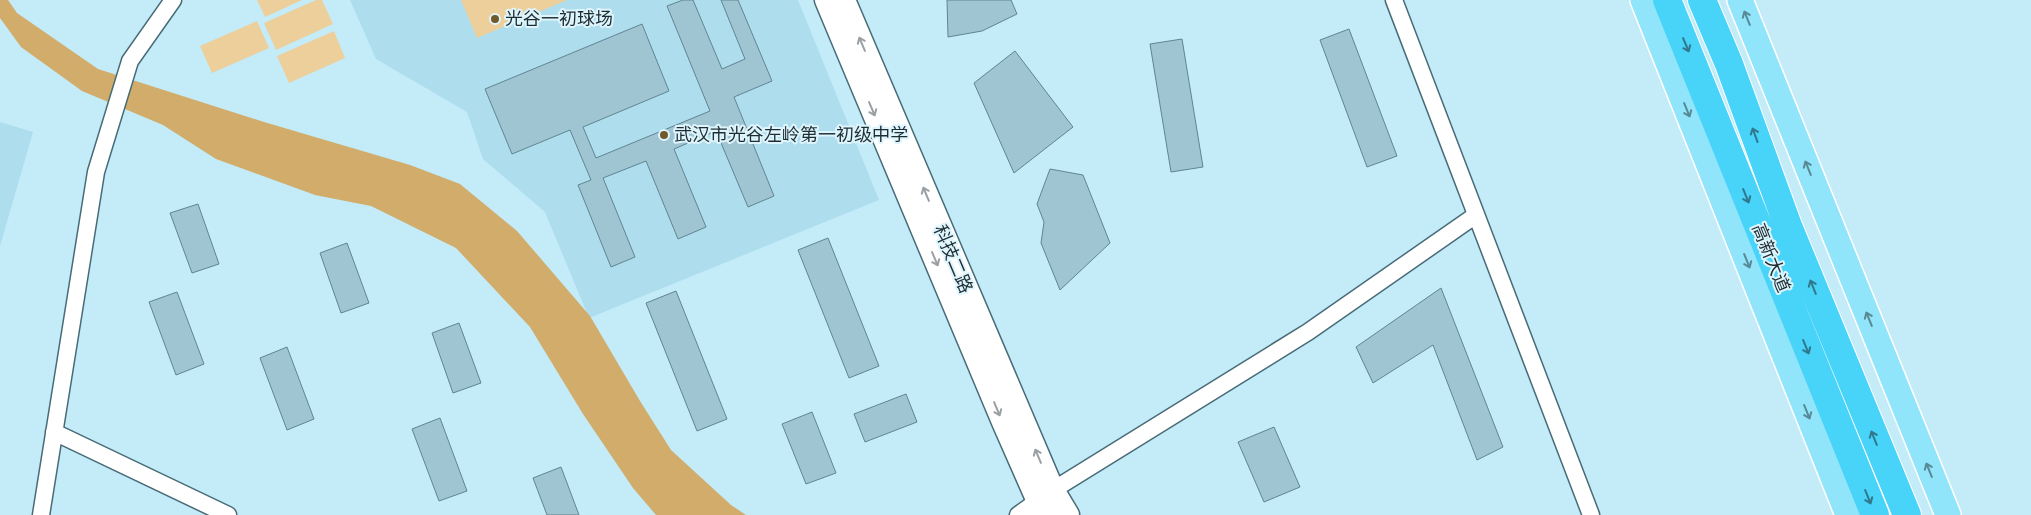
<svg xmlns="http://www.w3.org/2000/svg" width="2031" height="515" font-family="'PT Sans','Noto Sans SC',sans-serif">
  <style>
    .built { fill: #aeddee }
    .green { fill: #edcf9c }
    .water { fill: #d1ac6a }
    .building { fill: #9fc5d2; stroke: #608591 }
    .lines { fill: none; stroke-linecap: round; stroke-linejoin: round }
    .street-casing { stroke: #486c77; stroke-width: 19 }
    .secondary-casing { stroke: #486c77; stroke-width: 25 }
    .primary-casing { stroke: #fff; stroke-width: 28 }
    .highway-casing { stroke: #fff; stroke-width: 30 }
    .street { stroke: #fff; stroke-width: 16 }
    .secondary { stroke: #fff; stroke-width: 22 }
    .primary { stroke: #91e5fb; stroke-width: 25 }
    .highway { stroke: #48d3f9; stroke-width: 28 }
    .oneway { stroke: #588996 }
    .oneway2 { stroke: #9aa0a3 }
    .oneway3 { stroke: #31788c }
    .poi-dot { fill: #72592a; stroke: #def5fd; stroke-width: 2 }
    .labels { text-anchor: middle; stroke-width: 4; stroke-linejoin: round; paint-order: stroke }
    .poi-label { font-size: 18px; fill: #1e2d32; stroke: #def5fd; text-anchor: start }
    .street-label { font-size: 18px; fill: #1e2d32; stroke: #def5fd }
  </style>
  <rect width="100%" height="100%" fill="#c3ebf8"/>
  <!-- built -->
  <path class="built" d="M350,0H798L879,200L589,318L545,212L483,159L467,112L376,59Z
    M0,122L33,132L0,246Z"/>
  <!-- green -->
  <path class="green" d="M257,0H302L265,17Z
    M316,0H322L333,24L276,50L264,23Z
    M461,0H567L477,38Z
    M257,21L269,48L212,73L200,46Z
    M334,31L345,58L289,83L277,56Z"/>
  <!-- water -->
  <path class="water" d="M0,0H8L17,13L98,69L264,122L410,165L460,184L517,231L590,316L640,401L671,450L731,505L746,515H656L633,488L583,414L530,327L456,248L371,206L315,195L216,159L163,125L82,91L21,47L0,18Z"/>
  <!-- building -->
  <path class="building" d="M683,0H693L722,69L745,59L721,0H738L772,81L734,97L774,196L748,207L716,131L674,149L706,227L678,239L646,161L603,178L635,257L611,267L578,185L591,180L570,130L512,154L485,89L642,24L669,91L583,127L596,158L710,111L667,6Z
    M947,0H1011L1017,14L982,31L948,37Z
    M1349,29L1397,156L1367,167L1320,40Z
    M1182,39L1203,167L1171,172L1150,44Z
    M1015,51L1073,127L1014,173L974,83Z
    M1050,169L1083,175L1110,243L1060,290L1041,243L1044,222L1037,204Z
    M198,204L219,264L192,273L170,213Z
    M828,238L879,366L849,378L798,250Z
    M347,243L369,303L341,313L320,253Z
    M1441,288L1503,447L1477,460L1433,345L1373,383L1356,347Z
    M676,291L727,419L697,431L646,303Z
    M177,292L204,364L176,375L149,302Z
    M459,323L481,383L453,393L432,333Z
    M287,347L314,419L287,430L260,358Z
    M906,394L917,422L865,442L854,414Z
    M812,412L836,473L806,484L782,424Z
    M440,418L467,491L439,501L412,429Z
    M1274,427L1300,487L1264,502L1238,442Z
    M561,467L579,515H547L533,478Z"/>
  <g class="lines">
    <defs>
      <path id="street" d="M1394,0L1591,515
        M54,432L228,515
        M41,515L96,172L130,61L173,0
        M1018,515L1053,490L1308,332L1476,215"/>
      <path id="secondary" d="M826,0L1003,422L1044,515
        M844,0L1053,490L1068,515"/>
      <path id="primary" d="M1643,0L1848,515
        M1740,0L1948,515"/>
      <path id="highway" d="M1667,0L1875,515
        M1702,0L1729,64L1788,226L1907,515"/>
    </defs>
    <!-- street casing -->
    <use href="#street" class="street-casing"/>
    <!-- secondary casing -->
    <use href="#secondary" class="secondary-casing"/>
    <!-- primary casing -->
    <use href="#primary" class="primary-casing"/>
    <!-- highway casing -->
    <use href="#highway" class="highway-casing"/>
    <!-- street -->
    <use href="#street" class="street"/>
    <!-- secondary -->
    <use href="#secondary" class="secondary"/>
    <!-- primary -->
    <use href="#primary" class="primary"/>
    <!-- highway -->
    <use href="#highway" class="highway"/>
  </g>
  <!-- one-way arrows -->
  <defs><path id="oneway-shaft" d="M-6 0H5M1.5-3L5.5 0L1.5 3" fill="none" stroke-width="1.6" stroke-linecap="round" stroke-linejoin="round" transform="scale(1.25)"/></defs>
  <g class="oneway">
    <use href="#oneway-shaft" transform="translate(1747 18) rotate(-112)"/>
    <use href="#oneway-shaft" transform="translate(1687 110) rotate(68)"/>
    <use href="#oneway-shaft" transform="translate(1808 168) rotate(-112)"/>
    <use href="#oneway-shaft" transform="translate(1747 261) rotate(68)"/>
    <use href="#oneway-shaft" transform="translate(1869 319) rotate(-112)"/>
    <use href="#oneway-shaft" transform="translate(1807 412) rotate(68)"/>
    <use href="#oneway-shaft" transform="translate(1929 470) rotate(-112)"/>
  </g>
  <g class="oneway2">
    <use href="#oneway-shaft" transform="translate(862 44) rotate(-113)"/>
    <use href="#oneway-shaft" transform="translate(872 109) rotate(67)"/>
    <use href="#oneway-shaft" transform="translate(926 194) rotate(-113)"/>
    <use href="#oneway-shaft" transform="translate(935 259) rotate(67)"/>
    <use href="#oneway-shaft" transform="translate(997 409) rotate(67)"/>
    <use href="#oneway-shaft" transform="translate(1038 456) rotate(-113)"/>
  </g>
  <g class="oneway3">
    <use href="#oneway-shaft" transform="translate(1686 45) rotate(67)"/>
    <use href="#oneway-shaft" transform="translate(1755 135) rotate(-110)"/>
    <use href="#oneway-shaft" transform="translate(1746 196) rotate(68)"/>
    <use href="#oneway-shaft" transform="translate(1813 287) rotate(-112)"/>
    <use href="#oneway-shaft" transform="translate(1806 347) rotate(68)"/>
    <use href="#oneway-shaft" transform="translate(1874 438) rotate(-112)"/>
    <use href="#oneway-shaft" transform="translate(1868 497) rotate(68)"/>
  </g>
  <!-- markers -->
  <g class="poi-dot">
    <circle cx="495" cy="19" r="5"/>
    <circle cx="664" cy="135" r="5"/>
  </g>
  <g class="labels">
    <!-- poi labels -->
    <g class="poi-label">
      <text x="505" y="25">光谷一初球场</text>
      <text x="674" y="141">武汉市光谷左岭第一初级中学</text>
    </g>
    <!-- street labels -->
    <g class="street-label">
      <text transform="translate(1771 258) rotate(68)" y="6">高新大道</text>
      <text transform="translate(953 259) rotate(67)" y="6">科技二路</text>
    </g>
  </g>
</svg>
